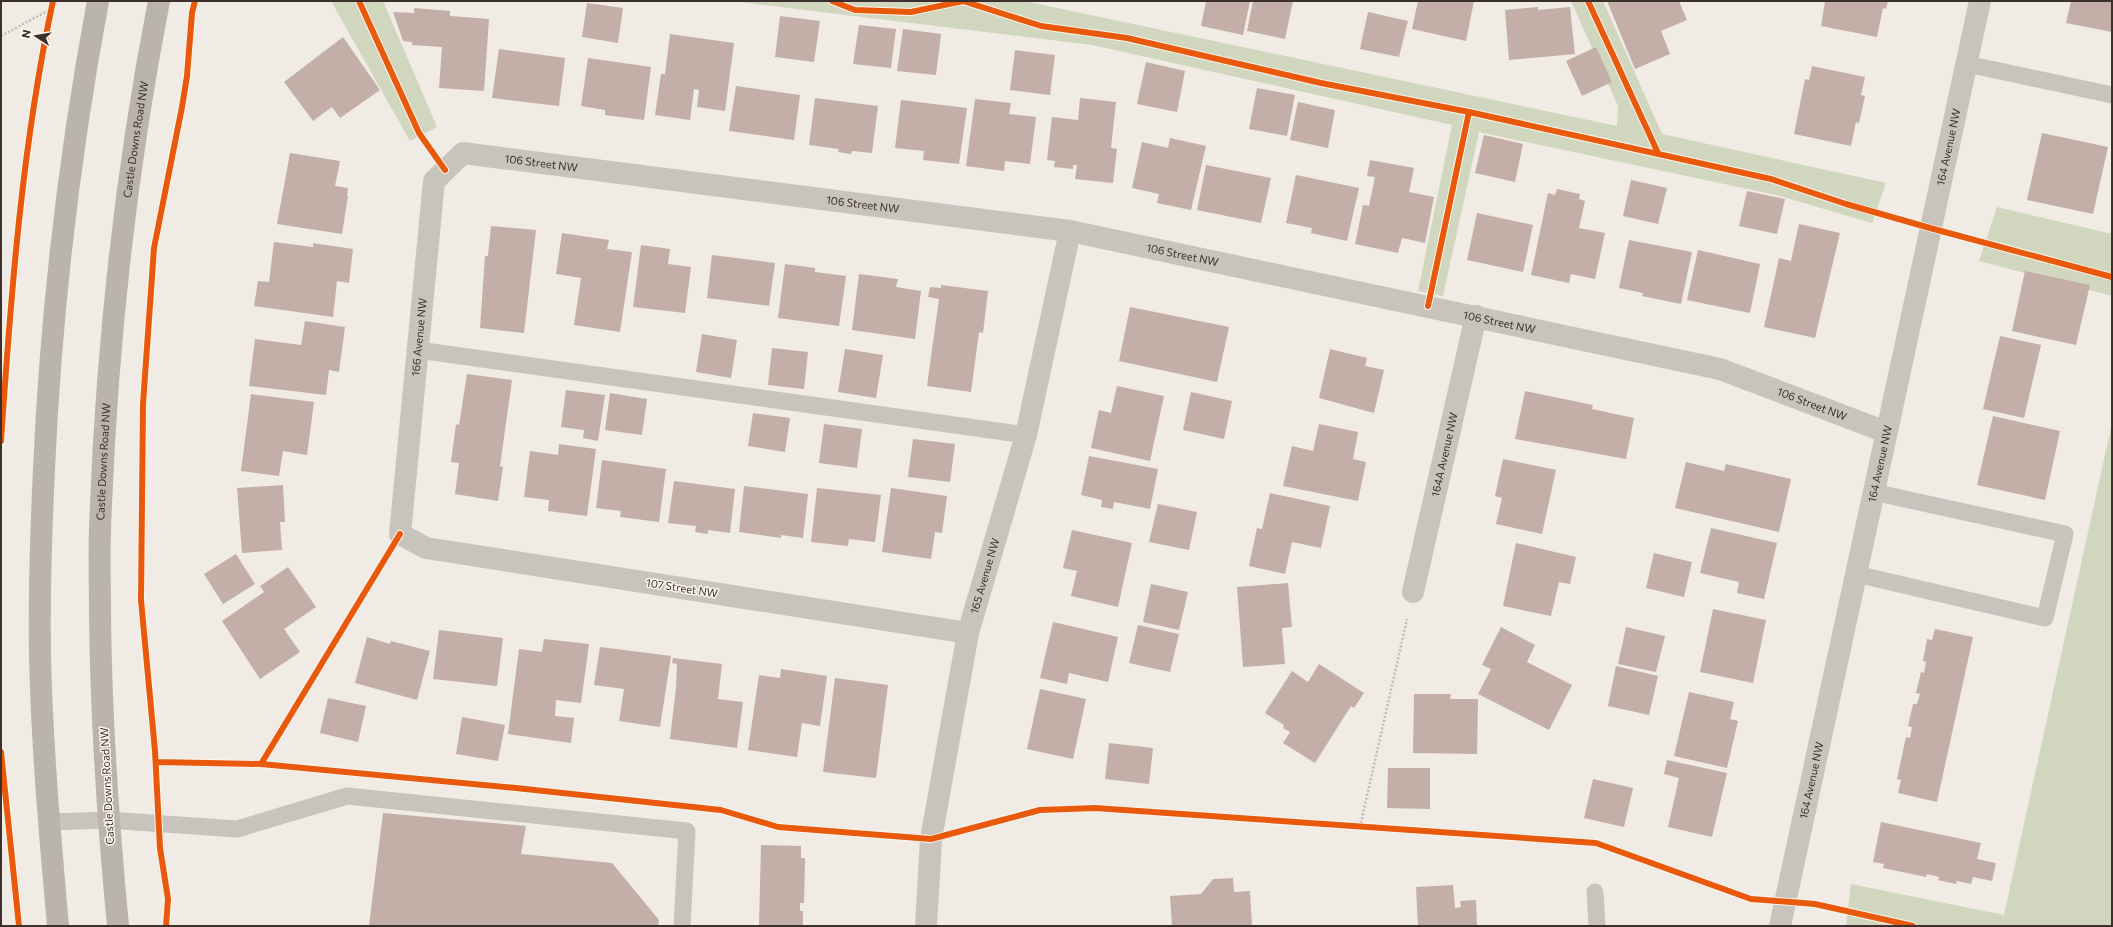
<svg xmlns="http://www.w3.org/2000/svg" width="2113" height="927" font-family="Commissioner,sans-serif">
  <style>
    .green { fill: #d1d6bf }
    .building { fill: #c3afa7 }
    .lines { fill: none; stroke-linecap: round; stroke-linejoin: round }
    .path { stroke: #c2bbb6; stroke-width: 2.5; stroke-dasharray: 2 2; stroke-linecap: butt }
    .service { stroke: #c9c3be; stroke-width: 17 }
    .minor { stroke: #c9c3be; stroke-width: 22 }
    .secondary { stroke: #bab3ae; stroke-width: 22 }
    .cycleway-casing { stroke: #fbf5ee; stroke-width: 8 }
    .cycleway { stroke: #e8590c; stroke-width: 6 }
    .labels { text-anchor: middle; stroke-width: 3; stroke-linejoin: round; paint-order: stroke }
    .street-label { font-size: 11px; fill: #3b302b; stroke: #fbf5ee }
  </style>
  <rect width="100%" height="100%" fill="#f0ebe5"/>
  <!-- green -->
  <path class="green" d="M331,1H383L437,127L410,141Z
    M732,1H1024L1617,126L1618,106L1571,1H1603L1662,134L1886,183L1872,223L1776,195L1479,132L1443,296L1418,291L1452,125L1092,45Z
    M1997,207L2112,234V296L1979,261Z
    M2112,423V926H1846L1851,884L2004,915Z"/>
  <!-- building -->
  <path class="building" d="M1206,1H1250L1243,35L1201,26Z
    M1253,1H1293L1285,39L1247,31Z
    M1418,1H1474L1466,41L1412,29Z
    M1607,1H1679L1687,20L1661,31L1670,54L1635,69Z
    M1825,1H1888L1886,9L1883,8L1877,37L1821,26Z
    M2071,1H2112V32L2066,23Z
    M587,3L623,8L618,43L582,37Z
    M1538,7V10L1570,7L1575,54L1509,60L1505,10Z
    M414,8L450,11V16L489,19L484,91L439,88L442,47L412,45V42L403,41L393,12L414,13Z
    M1368,12L1408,21L1399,57L1360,49Z
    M780,16L820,21L814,62L775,57Z
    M859,25L896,29L891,68L853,64Z
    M903,29L941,34L936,75L897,71Z
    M670,34L734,43L725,111L697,107L699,90L694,89L690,120L655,115L661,74H665Z
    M343,37L380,90L340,118L332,107L313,121L284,82Z
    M1596,47L1612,82L1582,96L1566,61Z
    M499,49L565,58L559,106L492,98Z
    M1015,50L1055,55L1050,95L1010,90Z
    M588,58L651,67L644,120L605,115V110L581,106Z
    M1146,62L1185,71L1177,112L1137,104Z
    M1812,66L1865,77L1861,95L1865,96L1859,123L1856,122L1851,146L1794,134L1805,79L1809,80Z
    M736,86L800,95L794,140L729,131Z
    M1257,88L1295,95L1287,136L1249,129Z
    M815,98L878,106L872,153L852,151L851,154L838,152L839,149L809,145Z
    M1080,98L1116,102L1111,148L1117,149L1113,183L1075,179L1077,165H1073V169L1054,167L1055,161L1047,160L1052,117L1078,120Z
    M975,99L1011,103L1009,114L1036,117L1030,164L1005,161L1004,171L966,166Z
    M901,100L967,108L959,164L923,160L924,151L895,148Z
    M1298,102L1335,110L1328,148L1290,140Z
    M2042,133L2108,147L2093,214L2027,200Z
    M1484,135L1523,144L1515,182L1475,173Z
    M1170,138L1206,146L1191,210L1157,203L1159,194L1132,188L1142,142L1168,148Z
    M290,153L340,161L335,186L348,188L347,196H348L342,234L277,224Z
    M1370,160L1414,168L1409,192L1434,197L1425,243L1402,238L1398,253L1355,244L1363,205L1369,206L1375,177L1367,176Z
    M1206,165L1271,178L1261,223L1197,210Z
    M1296,175L1359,188L1347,241L1311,233L1312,228L1286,223Z
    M1631,180L1667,188L1658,224L1623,216Z
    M1557,189L1580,194L1579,199L1585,201L1579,228L1605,233L1595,279L1571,274L1569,283L1531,275L1548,193L1555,195Z
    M1747,191L1785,199L1777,234L1739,226Z
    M1477,213L1533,225L1523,272L1467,260Z
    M1799,224L1840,233L1815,338L1764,327L1779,258L1791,261Z
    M491,226L536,230L524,333L480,328L485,256H488Z
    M562,233L609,240L607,249L632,252L620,332L574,325L581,278L556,274Z
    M1629,240L1692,252L1681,304L1642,296L1643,293L1619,288Z
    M274,242L313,247V243L353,249L349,283L337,281L333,317L254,306L258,281L269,282Z
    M641,245L670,249L668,264L691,267L685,313L633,307Z
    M1698,250L1760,264L1750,313L1687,300Z
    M712,255L775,263L769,306L707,298Z
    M785,264L815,268V272L846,276L839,326L778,318Z
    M2025,271L2090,285L2076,345L2012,331Z
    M859,274L898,279L896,287L921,291L915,339L852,330Z
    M941,285L988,291L983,333L979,332L971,392L927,386L939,299L928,297L930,287L941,288Z
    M1130,307L1229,327L1217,382L1119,361Z
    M305,321L345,327L339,372L329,370L326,395L249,386L255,339L301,345Z
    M702,334L737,340L731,378L696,372Z
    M2000,336L2041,345L2024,418L1983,409Z
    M772,348L808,352L804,389L768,385Z
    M845,349L883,355L876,398L838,392Z
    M1330,349L1367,358L1365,366L1384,370L1374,413L1319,398Z
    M467,374L512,380L500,466L503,467L498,501L455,494L459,463L451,462L456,424L459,425Z
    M1117,386L1164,396L1150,461L1091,448L1099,410L1111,413Z
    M566,390L605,395L598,441L583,438L584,430L561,427Z
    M1525,391L1593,405L1592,409L1634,418L1626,459L1515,439Z
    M1191,392L1232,401L1224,439L1183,430Z
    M610,393L647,399L642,435L605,430Z
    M251,394L314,402L307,455L283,451L279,476L241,471Z
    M753,413L790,418L785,452L748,446Z
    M1993,416L2060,431L2045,500L1977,485Z
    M824,424L862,429L857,468L819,463Z
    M1319,424L1358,432L1353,459L1366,462L1358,501L1283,486L1292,446L1313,451Z
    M913,439L955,444L950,482L908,477Z
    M559,444L596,449L587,516L548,511L549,500L524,497L530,451L558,455Z
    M1089,456L1158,469L1150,509L1114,502L1113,509L1101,507L1102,500L1081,495Z
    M1503,459L1556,470L1542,534L1496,524L1502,498L1495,496Z
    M602,460L666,469L659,522L620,517L621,511L596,508Z
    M1686,462L1724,471L1726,464L1791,479L1779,532L1675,508Z
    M674,481L735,489L730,533L708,530V534L695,532L696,526L668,523Z
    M283,485L285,522H280L282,550L242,553L237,488Z
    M744,486L808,494L803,538L781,535V538L739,532Z
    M817,488L881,495L875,542L849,539L848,546L811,542Z
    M891,488L947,496L942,533L935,532L931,559L882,552Z
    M1270,493L1330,506L1321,548L1292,542L1285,574L1249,566L1257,528L1262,529Z
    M1158,504L1197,512L1189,550L1149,542Z
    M1711,528L1777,543L1764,599L1737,593L1739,582L1700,573Z
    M1072,530L1132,543L1118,607L1071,596L1077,571L1063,568Z
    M1516,543L1576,557L1570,584L1559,582L1551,616L1503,606Z
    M1654,553L1692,562L1684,597L1646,588Z
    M236,554L255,584L223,604L204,574Z
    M288,567L316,607L284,629L300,652L260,679L222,621L264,592L260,586Z
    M1288,583L1292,627L1282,628L1285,664L1243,667L1237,587Z
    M1151,584L1188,592L1179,630L1143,622Z
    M1713,609L1766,620L1753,683L1700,672Z
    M1053,622L1118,637L1108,682L1069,673L1067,684L1040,678Z
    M1138,625L1179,634L1170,672L1129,663Z
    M1501,627L1535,645L1527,662L1572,685L1549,730L1478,694L1491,669L1482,665Z
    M1626,627L1665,636L1656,672L1618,664Z
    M1935,629L1973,637L1937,802L1898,793L1901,780L1897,779L1906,737L1910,738L1912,727L1908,726L1913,704H1917L1920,694L1916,693L1921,672L1924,673L1926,662L1923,661L1927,639L1932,640Z
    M439,630L503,638L497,686L433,679Z
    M367,637L390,644L391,641L430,651L417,700L355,683Z
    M544,639L589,644L581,703L556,700L555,716L574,718L571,743L508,734L519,649L542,652Z
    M600,647L671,656L660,727L619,721L624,689L594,685Z
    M673,658L722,664L718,699L743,702L737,748L670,739L676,688L677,664L672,663Z
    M1319,664L1364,693L1354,708L1351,706L1315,763L1283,743L1290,732L1283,728L1284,725L1265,713L1292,671L1308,682Z
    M1616,666L1658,676L1649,715L1608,706Z
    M781,669L827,676L820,726L802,723L797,757L748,750L759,675L780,678Z
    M835,678L888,685L876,778L823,772Z
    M1040,689L1086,699L1073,759L1027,749Z
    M1689,692L1734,702L1730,719L1738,721L1727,768L1674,756Z
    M1414,694H1451L1450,699H1478L1477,754L1413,753Z
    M328,698L366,706L358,742L320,733Z
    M462,717L505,725L498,761L456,754Z
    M1109,743L1153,748L1149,784L1105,779Z
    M1667,760L1727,773L1712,837L1668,827L1679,778L1664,774Z
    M1388,768H1430V809L1387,808Z
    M1593,779L1633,788L1624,827L1584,818Z
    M383,813L526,826L521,854L612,863L659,920L658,926H369Z
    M1881,822L1981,843L1977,859L1996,863L1992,881L1973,877L1971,884L1957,881L1956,884L1938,880L1939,877L1927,874L1926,877L1883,868L1884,864L1873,862Z
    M761,845L801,846V858H805L804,903H800V911H803V926H759Z
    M1233,878L1234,892L1250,891L1252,926H1172L1170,896L1201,894L1213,879Z
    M1453,885L1455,908L1461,907L1460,901L1476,900L1477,926H1418L1416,887Z"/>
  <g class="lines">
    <!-- path -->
    <path class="path" d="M1,36L51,9
      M1360,827L1407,619"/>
    <!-- service -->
    <path class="service" d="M1967,64L2112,95
      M418,350L1026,435
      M1856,574L2045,618L2065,534L1873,492
      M48,822L108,820L237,829L347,796L687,831L682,926
      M1595,892L1597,926"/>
    <!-- minor -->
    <g class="minor">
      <path id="s1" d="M1413,592L1476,316"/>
      <path id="s2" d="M968,633L426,548L400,534L434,181L463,153L1070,231L1720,369L1886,432"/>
      <path id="s3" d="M926,926L931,839L968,633L1026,435L1070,231"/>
      <path id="s4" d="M1780,926L1980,1"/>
    </g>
    <!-- secondary -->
    <g class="secondary">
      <path d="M58,926C50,836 42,746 40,656C39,594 41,531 44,469C51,312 69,156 98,1"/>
      <path id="s5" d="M118,926C108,822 101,718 100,614C100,586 99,558 100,530C106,352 125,175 159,1"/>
    </g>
    <defs>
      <path id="cycleway" d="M359,1L419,133L445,170
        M832,1L855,10L911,12L963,1L1041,26L1127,38L1321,83L1469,112L1771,179L1846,204L1930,228L2112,277
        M1588,1L1658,153
        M1428,306L1469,112
        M1,441C11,293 22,146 53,1
        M1,752L19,926
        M156,762L261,764L516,788L721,810L778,827L931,839L1040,810L1095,808L1596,843L1751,899L1815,904L1913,926
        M261,764L400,534
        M166,926L168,899L160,848L155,751L141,600L143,404L154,248L182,107L187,76L192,13L195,1"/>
    </defs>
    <!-- cycleway casing -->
    <use href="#cycleway" class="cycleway-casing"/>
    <!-- cycleway -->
    <use href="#cycleway" class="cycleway"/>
  </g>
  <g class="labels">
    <!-- street labels -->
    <g class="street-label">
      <text dy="4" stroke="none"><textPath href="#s5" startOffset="789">Castle Downs Road NW</textPath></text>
      <text dy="4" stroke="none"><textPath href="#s4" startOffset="797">164 Avenue NW</textPath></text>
      <text dy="4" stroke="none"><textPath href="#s2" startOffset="1052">106 Street NW</textPath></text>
      <text dy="4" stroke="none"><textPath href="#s2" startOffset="1376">106 Street NW</textPath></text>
      <text dy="4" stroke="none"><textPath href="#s2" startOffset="1700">106 Street NW</textPath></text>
      <text dy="4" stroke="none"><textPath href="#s2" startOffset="2024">106 Street NW</textPath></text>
      <text dy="4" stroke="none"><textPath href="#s2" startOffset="776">166 Avenue NW</textPath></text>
      <text dy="4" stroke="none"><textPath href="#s2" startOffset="2348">106 Street NW</textPath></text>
      <text dy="4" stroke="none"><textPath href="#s1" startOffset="141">164A Avenue NW</textPath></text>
      <text dy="4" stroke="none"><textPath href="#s5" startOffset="465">Castle Downs Road NW</textPath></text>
      <text dy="4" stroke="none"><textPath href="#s4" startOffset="473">164 Avenue NW</textPath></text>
      <text dy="4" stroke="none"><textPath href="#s3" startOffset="356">165 Avenue NW</textPath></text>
      <text transform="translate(682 588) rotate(9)" y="4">107 Street NW</text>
      <text dy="4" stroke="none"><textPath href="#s4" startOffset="149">164 Avenue NW</textPath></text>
      <text transform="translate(107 786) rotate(-93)" y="4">Castle Downs Road NW</text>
    </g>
  </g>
  <!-- border -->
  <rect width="2113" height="927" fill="none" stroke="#3b302b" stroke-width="4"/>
  <!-- north arrow -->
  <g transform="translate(36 36) rotate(282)" stroke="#fbf5ee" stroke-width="3" paint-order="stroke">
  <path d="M0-3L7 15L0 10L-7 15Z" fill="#3b302b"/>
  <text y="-6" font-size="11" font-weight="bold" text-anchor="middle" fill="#3b302b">N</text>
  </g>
</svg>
